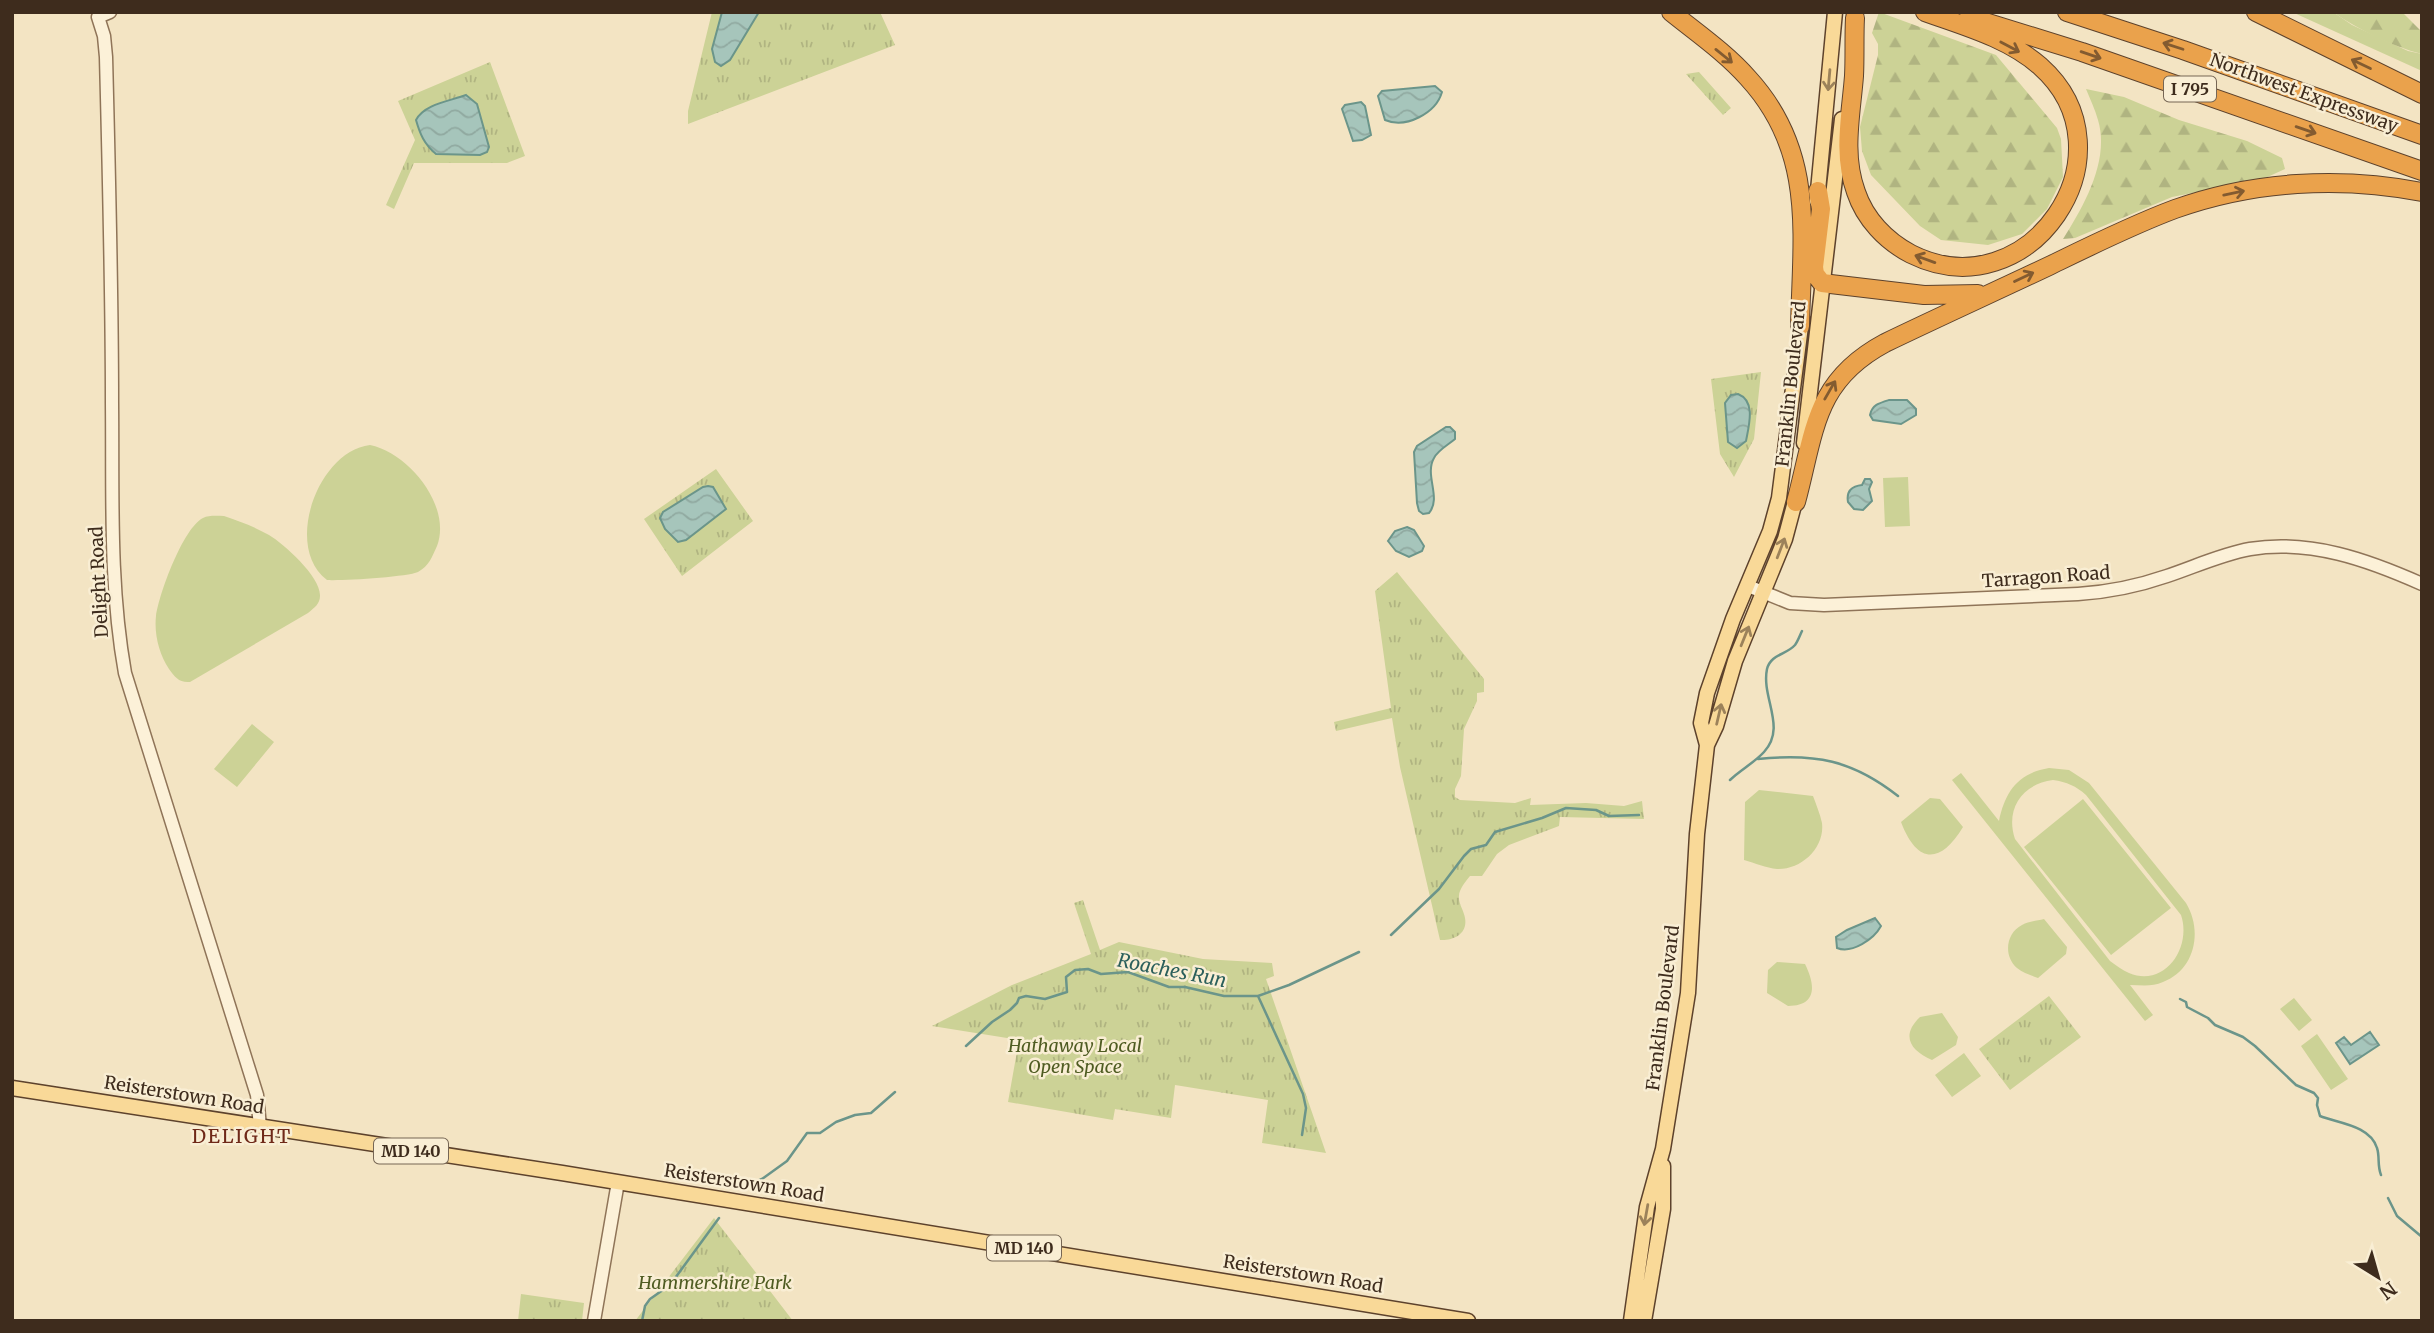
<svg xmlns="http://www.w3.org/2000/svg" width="2434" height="1333" font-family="Merriweather,serif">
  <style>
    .green { fill: #ccd296; fill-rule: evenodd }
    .forest { fill: url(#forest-firs) }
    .park { fill: url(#park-tufts) }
    .water { fill: url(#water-waves); stroke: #6b958a; stroke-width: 2 }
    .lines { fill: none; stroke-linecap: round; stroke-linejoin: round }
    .stream { stroke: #6b958a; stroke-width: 2.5 }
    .minor-casing { stroke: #8f7458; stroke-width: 15 }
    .major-casing { stroke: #5d422c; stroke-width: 17 }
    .highway-casing { stroke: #5d422c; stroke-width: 20 }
    .minor { stroke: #fcf1d8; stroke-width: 12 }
    .major { stroke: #f9d998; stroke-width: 14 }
    .highway { stroke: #eaa24c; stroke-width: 18 }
    .oneway { stroke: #835b30 }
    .oneway2 { stroke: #9c825a }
    .labels { text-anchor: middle; stroke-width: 5; stroke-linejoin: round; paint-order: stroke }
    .shield { fill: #f9eed4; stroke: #766654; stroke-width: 2 }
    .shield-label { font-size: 16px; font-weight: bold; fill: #3e2c1d }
    .street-label { font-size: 18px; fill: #3e2c1d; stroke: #f9eed4 }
    .park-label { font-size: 18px; font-style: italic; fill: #4f5c22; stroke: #f9eed4 }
    .water-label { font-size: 19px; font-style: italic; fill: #2b5f5b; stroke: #f9eed4 }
    .neighbourhood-label { font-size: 19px; letter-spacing: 2px; fill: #6f2918; stroke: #f9eed4 }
  </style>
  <defs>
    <pattern id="forest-firs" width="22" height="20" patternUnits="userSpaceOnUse" patternTransform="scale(1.75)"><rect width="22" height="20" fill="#ccd296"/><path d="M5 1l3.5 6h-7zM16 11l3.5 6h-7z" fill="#b0b481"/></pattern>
    <pattern id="park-tufts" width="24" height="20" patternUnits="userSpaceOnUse" patternTransform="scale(1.75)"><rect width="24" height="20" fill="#ccd296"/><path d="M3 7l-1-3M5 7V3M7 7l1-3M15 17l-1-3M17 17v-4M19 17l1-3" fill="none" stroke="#b0b481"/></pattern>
    <pattern id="water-waves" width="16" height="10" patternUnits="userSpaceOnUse" patternTransform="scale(1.75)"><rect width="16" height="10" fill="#a6c5bb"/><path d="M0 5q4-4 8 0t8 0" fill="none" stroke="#90a9a0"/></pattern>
  </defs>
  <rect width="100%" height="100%" fill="#f3e4c3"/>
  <!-- green -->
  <path class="green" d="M2292,12H2333L2352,25L2408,51L2422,54V71Z
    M370,445C409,453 452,506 437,546C432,557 429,566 418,572C407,577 341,581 327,580C283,547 318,451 370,445Z
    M1908,477L1910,526L1885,527L1883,478Z
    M224,516C239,521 255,527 269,535C284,544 321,577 320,596C320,604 314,608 308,613L190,682C179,683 175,677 169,669C159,654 154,634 156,616C159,594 183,528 203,518C209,515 217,516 224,516Z
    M252,724L274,742L237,787L214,769Z
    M2049,768L2069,770L2089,783L2186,903C2203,931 2195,970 2163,982C2152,987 2141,985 2130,985L2153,1015L2145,1021L1952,780L1961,773L1999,821C2005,792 2018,773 2049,768ZM2053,780C2067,782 2076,786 2086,795L2181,915C2192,947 2165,988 2129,973C2122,970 2116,965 2110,961L2015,839C2005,809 2022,784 2053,780Z
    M1759,790L1813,796C1816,804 1820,814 1822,823C1825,848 1801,870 1777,869C1766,868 1755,863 1744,860L1745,802Z
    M1930,798L1940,799L1963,827C1940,865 1917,864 1901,822Z
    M2083,799L2171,908L2111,955L2024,847Z
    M2044,919L2067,947L2066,954L2038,978C2031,975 2023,973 2017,968C2003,956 2006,933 2022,925C2029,921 2037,921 2044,919Z
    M1777,962L1805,964C1815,984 1818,1006 1788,1006L1767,993L1768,970Z
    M2294,998L2312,1020L2299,1031L2280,1009Z
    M1942,1013L1958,1037L1956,1045L1932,1060C1911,1051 1900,1036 1920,1017Z
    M2317,1034L2348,1079L2331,1090L2301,1046Z
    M1964,1053L1981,1076L1952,1097L1935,1075Z"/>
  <!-- forest -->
  <path class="forest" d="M1879,12L1996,55L2057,128L2061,139L2063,177L2047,209L2022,234L1988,245L1941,240L1920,226L1871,175L1862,151L1860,127L1878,55V44L1872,33Z
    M2333,12H2402L2422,32V54C2391,46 2359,30 2333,12Z
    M2086,89L2124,97L2179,120L2247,141L2282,158L2285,169L2263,179L2172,197L2075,238L2063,239C2084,206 2110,160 2098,120C2095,109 2090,99 2086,89Z"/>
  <!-- park -->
  <path class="park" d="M712,12H880L895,45L688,124V111Z
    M490,62L525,156L507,163H414L394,209L386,205L415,140L398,101Z
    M1699,72L1731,108L1723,115L1686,74Z
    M1761,372L1754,439L1734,477L1720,454L1711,379Z
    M716,469L753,521L682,576L644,519Z
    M1397,572L1484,679V692L1477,693V701L1464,729L1461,776L1455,789V797L1460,800L1515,803L1531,798L1530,805L1586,803L1624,806L1642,801L1644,819L1560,817L1559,826L1509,845L1497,854L1482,876H1470C1466,881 1459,889 1459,896C1458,903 1464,911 1465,918C1468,934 1453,941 1440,940L1400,767L1392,718L1336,731L1334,722L1391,708L1375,591Z
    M1083,900L1100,950L1119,942L1203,959L1272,963L1274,976L1266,979L1326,1153L1262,1143L1268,1100L1175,1085L1171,1118L1115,1109L1113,1120L1008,1102L1019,1040L932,1026L1012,985L1091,954L1074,903Z
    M2049,996L2081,1037L2010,1090L1979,1049Z
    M714,1218L793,1321H635Z
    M521,1294L584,1303L582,1321H518Z"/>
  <!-- water -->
  <path class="water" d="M722,12H759L730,60L721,66L715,62L712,49Z
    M1435,86L1442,92C1436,113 1406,129 1385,120L1378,96L1382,91Z
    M466,95L477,104L489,147L487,152L480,155L436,154C424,144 420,134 416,120C424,104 450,101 466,95Z
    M1361,102L1365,106L1371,135L1362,140L1353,141L1342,109L1345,105Z
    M1738,394C1756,401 1749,425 1746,441L1737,448L1728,442L1725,403L1731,395Z
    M1889,400H1907L1916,409V415L1901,424L1873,420L1870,415C1872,405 1879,403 1889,400Z
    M1446,427H1450L1455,432V439C1448,445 1438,450 1434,458C1424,475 1442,498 1429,513L1423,514L1419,511L1417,503L1414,452L1417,446Z
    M1865,479H1870L1872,482L1869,489L1872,501L1863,510L1854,509L1848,502C1846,491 1852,486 1862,485Z
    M708,486L713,487L726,509L686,540L678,542L665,529L660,518L663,512L703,487Z
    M1407,527L1414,530L1424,546L1422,551L1409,557L1396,551L1388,541L1395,531Z
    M1875,918L1881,926C1874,939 1852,954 1837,948L1836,937L1847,930Z
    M2370,1032L2379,1045L2350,1064L2336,1043L2344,1037L2351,1045Z"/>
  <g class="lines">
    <!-- stream -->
    <path class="stream" d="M1758,759C1815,753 1852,760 1898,796
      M1730,780C1740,770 1754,763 1764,752C1787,727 1761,698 1767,669C1771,654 1786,655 1795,645C1798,641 1800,635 1802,631
      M1391,935L1439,889L1464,856L1471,849L1486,845L1495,832L1542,818L1566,808L1596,810L1609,816L1639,815
      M1258,996L1303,1094L1306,1108L1302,1135
      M2180,999L2186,1002L2187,1007L2208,1018L2215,1025L2243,1037L2255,1046L2296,1085L2314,1093L2318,1098L2317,1105L2320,1116C2337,1123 2370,1125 2377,1148C2380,1157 2377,1165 2381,1175
      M966,1046L992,1022L1010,1010L1017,1003L1019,998L1026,996L1045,999L1067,992L1066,977L1075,970L1088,969L1101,974L1128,972L1169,987H1185L1224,996H1258L1289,985L1359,952
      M747,1185L762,1179L787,1161L807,1133H820L836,1122L855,1115L871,1113L895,1092
      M2388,1198L2397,1216L2422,1237
      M642,1321L645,1306L650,1299L670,1285L719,1218"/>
    <defs>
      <path id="minor" d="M110,12L98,17L104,36L106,57C109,173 112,288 112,403C113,493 109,584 125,673L257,1095L260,1127
        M1748,586L1790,603L1824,605L2078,594C2109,592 2138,586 2167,576C2194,567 2222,554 2250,549C2310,539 2368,560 2422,584
        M594,1321L618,1182"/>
      <path id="major" d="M1817,201L1835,12
        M1804,443L1842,119
        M1707,745L1701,723L1707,693L1733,619L1770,531L1779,498L1802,318
        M12,1088L562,1173L1468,1321
        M1631,1321L1647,1207L1663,1149L1688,993L1697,834L1707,745L1716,726L1735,661L1785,539L1797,494
        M1644,1321L1663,1209V1166"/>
      <path id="highway" d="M1671,12C1697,33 1726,53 1748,78C1816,152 1802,235 1800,326
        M2067,12L2183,50L2422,135
        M2256,12L2422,94
        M1969,17L2082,52L2422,171
        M1855,18C1854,37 1855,57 1854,76C1851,115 1842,154 1856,192C1865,219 1886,241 1911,254C2029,313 2138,153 2040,66C2008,38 1964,26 1925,12
        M1818,191L1821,209L1814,267L1815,274L1822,283L1924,295L1978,294
        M1796,502C1815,431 1814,381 1885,343C1939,317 1994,292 2049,266C2090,246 2132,225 2175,209C2253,181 2340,176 2422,192"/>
    </defs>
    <!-- minor casing -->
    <use href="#minor" class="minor-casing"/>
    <!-- major casing -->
    <use href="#major" class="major-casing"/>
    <!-- highway casing -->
    <use href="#highway" class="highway-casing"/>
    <!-- minor -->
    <use href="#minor" class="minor"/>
    <!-- major -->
    <use href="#major" class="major"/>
    <!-- highway -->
    <use href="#highway" class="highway"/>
  </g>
  <!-- one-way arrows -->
  <defs><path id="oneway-shaft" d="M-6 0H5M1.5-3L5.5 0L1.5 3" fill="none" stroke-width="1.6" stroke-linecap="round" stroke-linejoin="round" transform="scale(1.75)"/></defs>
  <g class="oneway">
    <use href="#oneway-shaft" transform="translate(2173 46) rotate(-162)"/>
    <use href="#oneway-shaft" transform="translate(2010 47) rotate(28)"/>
    <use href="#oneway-shaft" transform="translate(2091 55) rotate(19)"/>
    <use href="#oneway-shaft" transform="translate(1724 56) rotate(39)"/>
    <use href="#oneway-shaft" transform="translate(2361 64) rotate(-154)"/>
    <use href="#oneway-shaft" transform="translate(2306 130) rotate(19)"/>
    <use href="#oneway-shaft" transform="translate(2234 193) rotate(-12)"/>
    <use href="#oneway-shaft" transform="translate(1925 259) rotate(-160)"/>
    <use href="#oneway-shaft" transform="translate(2024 277) rotate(-25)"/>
    <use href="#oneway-shaft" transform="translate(1830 390) rotate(-60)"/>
  </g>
  <g class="oneway2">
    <use href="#oneway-shaft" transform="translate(1829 80) rotate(95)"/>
    <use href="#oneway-shaft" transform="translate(1781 548) rotate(-69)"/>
    <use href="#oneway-shaft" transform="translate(1745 636) rotate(-68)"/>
    <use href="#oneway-shaft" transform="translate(1719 714) rotate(-77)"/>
    <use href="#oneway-shaft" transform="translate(1646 1215) rotate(100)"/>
  </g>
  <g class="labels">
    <!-- shield labels -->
    <g class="shield">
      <rect x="2164" y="76.5" width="52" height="25" rx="5"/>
      <rect x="374" y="1138.5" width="74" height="25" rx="5"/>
      <rect x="987" y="1235.5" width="74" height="25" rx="5"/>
    </g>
    <g class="shield-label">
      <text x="2190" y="95">I 795</text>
      <text x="411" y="1157">MD 140</text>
      <text x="1024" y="1254">MD 140</text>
    </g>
    <!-- street labels -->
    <g class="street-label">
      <text transform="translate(2304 93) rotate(20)" y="6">Northwest Expressway</text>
      <text transform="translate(1791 384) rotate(-84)" y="6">Franklin Boulevard</text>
      <text transform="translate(2046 577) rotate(-4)" y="6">Tarragon Road</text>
      <text transform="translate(99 582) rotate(-93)" y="6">Delight Road</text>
      <text transform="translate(1663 1008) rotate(-83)" y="6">Franklin Boulevard</text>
      <text transform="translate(184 1095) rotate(9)" y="6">Reisterstown Road</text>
      <text transform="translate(744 1183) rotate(9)" y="6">Reisterstown Road</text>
      <text transform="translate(1303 1274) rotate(9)" y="6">Reisterstown Road</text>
    </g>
    <!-- park labels -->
    <g class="park-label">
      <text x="1075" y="1052">Hathaway Local<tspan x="1075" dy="21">Open Space</tspan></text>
      <text x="715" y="1289">Hammershire Park</text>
    </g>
    <!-- water labels -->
    <g class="water-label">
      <text transform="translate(1172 970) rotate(11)" y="7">Roaches Run</text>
    </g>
    <!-- neighbourhood labels -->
    <g class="neighbourhood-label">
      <text x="242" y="1143">DELIGHT</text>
    </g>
  </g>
  <!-- border -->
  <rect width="2434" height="1333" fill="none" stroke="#3e2c1d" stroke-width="28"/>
  <!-- north arrow -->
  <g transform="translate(2378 1277) rotate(143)" stroke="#f9eed4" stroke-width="5" paint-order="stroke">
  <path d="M0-5L12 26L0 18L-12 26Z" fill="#3e2c1d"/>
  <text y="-10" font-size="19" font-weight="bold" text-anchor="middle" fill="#3e2c1d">N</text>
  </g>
</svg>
